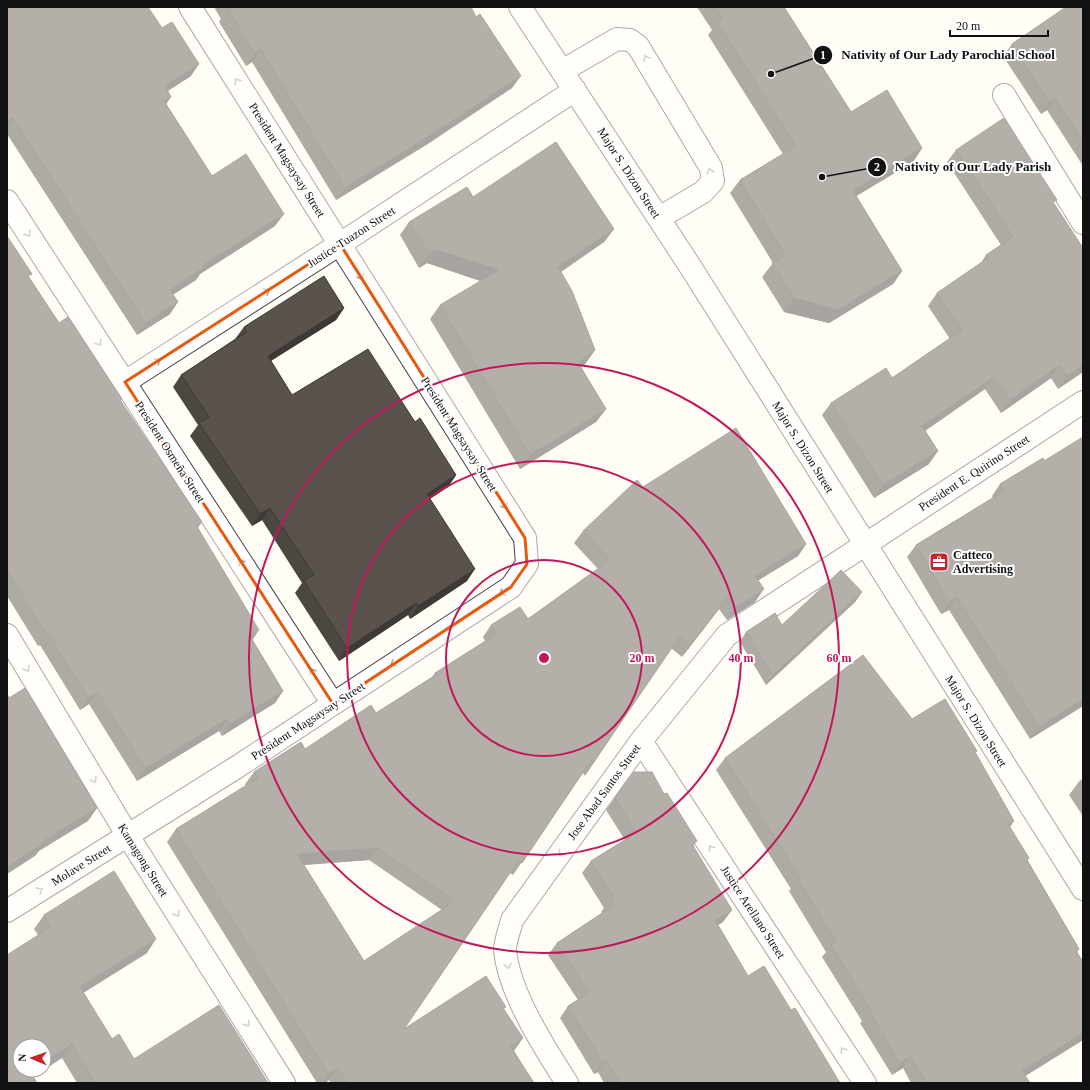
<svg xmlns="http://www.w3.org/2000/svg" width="1090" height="1090" font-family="'Times New Roman',serif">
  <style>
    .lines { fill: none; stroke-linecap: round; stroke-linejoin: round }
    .minor-casing { stroke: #444; stroke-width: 24 }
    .minor { stroke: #fff; stroke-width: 22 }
    .wall { fill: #4d4742; fill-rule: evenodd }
    .shaded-wall { fill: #3f3936 }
    .building { fill: #5a524d; stroke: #3f3936; fill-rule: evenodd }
    .oneway { stroke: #a0a0a0 }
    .marked { fill: none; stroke: #e8590c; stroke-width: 3; stroke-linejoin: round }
    .ring { fill: none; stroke: #c2185b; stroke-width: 2 }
    .labels { text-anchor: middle; stroke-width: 4; stroke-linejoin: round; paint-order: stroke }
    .street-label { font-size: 12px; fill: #111; stroke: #fff }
    .poi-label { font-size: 12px; font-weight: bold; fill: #111; stroke: #fff; text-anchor: start }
    .centre { fill: #c2185b; stroke: #fff; stroke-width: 2 }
    .ring-label { font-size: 12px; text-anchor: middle; font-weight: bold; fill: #c2185b; stroke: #fff; stroke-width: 4; stroke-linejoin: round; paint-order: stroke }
    .leader { fill: none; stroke: #111; stroke-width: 1.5 }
    .callout-dot { fill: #111; stroke: #fff; stroke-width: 1.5 }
    .mark-label { font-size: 12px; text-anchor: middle; font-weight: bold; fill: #fff }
    .callout-label { font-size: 13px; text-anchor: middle; font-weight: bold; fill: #111; stroke: #fff; stroke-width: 4; stroke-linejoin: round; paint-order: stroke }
  </style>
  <rect width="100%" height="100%" fill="#fffdf5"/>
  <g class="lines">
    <defs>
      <path id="minor" d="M520,7L688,263L1083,889
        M562,71L617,39L630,40L638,46L711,168L713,181L703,192L659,218
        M1004,95L1083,223
        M7,201L333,704
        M125,382L340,244L575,90
        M7,635L128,836L284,1083
        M641,741L865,1083
        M7,911L237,767L511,587L527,564L525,538L190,7
        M567,1083C544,1047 509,993 505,950C505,941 510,929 512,920L641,741L727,635L1083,402"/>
    </defs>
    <!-- minor casing -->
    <use href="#minor" class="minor-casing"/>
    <!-- minor -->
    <use href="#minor" class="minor"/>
  </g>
  <!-- wall -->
  <path class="wall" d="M7,7L191,76L168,91L166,104L212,176L275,226L200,274L196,280L173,294L170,314L137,335L7,134Z
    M214,7H471L512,88L426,145L336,200L252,62L246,66L219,22L221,19Z
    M697,7H784L851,112L922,148L913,162L856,196L902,271L893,284L829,323L784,312L762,277L773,263L730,193L740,180L783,154L708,35L712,30Z
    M1083,7V166L1047,110L1041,114L1003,56L1012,44Z
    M956,150L1054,204L1083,372L1058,389L1051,378L1001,413L985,389L925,431L929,464L874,498L822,415L831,403L892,378L950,339L928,306L937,293L981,263L986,255L1001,245L947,162Z
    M473,197L614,229L604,242L561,272L595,350L585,364L581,367L606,409L596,422L520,469L430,319L440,305L481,281L427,263L419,268L400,235L409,222Z
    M7,236L29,277L59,323L122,399L120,400L198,528L252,640L283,691L275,703L222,736L219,731L137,781L89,704L80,710L40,645L38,646L7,596Z
    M344,308L336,320L271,361L292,395L415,422L456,475L448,487L430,499L467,581L410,619L408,615L339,661L295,593L302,583L262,520L252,526L190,436L198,425L173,387L181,375L235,339L244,327Z
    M1043,458L1083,706L1030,739L949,610L941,614L907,557L916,545L993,498L992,496L1000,484Z
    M643,487L806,544L798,556L758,580L755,602L727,620L719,609L682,657L671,648L585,776L583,773L513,875L510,873L404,1029L506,1007L504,1009L514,1051L534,1083H331L329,1080L325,1083H317L167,842L176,829L246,786L245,784L254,772L305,749L376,713L432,677L435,673L485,641L483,637L491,625L528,619L598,569L574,543L583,531ZM369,860L442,910L364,961L304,865Z
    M862,592L855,602L766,685L740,642L746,632L782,625Z
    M912,719L975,753L1010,827L1027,860L1079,949L1077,952L1083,962V1040L1025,1076L1030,1083H911L903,1068L892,1075L860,1023L862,1021L822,957L826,952L789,891L791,889L716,770L725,758Z
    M634,772L664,794L697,841L693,846L723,922L718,925L748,976L791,1010L840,1083H604L598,1072L594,1074L560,1018L568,1006L578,1000L548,955L557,943L602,913L601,912L604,908L582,873L591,861L625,840L606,810Z
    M1083,779V816L1069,795L1078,783Z
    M44,915L147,953L83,993L112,1039L134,1059L268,1083H77L62,1058L20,1070H43L33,1077L7,1083L38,935L34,929Z"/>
  <!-- shaded-wall -->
  <path class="shaded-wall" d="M261,50L252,62L246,66L255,54Z
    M199,64L191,76L156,98L165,86Z
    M521,76L512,88L426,145L336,200L345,188Z
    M171,97L163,109L164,101Z
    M1055,98L1047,110L1041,114L1049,102Z
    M13,118L7,127V122Z
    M922,148L913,162L843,204L853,191Z
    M284,214L275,226L200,274L196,280L162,302L170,290L203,265Z
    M614,229L604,242L548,280L558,267Z
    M436,250L499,270L489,284L427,263L419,268L429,254Z
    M902,271L893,284L829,323L784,312L794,298Z
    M178,302L170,314L137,335L145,323Z
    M344,308L336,320L259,368L268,356Z
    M595,350L585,364L569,376L578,363Z
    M1060,365L1051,378L1001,413L1010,400Z
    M1083,365V372L1058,389L1067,376Z
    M994,377L985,389L913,439L922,426Z
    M606,409L596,422L520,469L530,455Z
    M938,451L929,464L874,498L883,485Z
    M456,475L448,487L418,506L427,494Z
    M270,508L262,520L252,526L260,514Z
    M202,522L193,534L196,525Z
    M806,544L798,556L746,588L755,576Z
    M475,569L467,581L410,619L418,606Z
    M764,589L755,602L727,620L735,608Z
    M862,592L855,602L766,685L773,675Z
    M728,596L719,609L682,657L691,644Z
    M957,597L949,610L941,614L949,602Z
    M416,603L408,615L339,661L347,648Z
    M259,630L251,642L250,636Z
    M48,633L40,645L38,646L46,634Z
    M283,691L275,703L222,736L230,724Z
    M98,692L89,704L80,710L88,698Z
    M1083,699V706L1030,739L1039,727Z
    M227,719L219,731L137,781L145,769Z
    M97,808L88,821L39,851L35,856L7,874V867L43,841Z
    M1014,821L1006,833L1008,824Z
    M378,848L369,860L289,866L297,854Z
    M732,910L723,922L707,932L715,920Z
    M156,939L147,953L70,1001L80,987Z
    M1083,1033V1040L1014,1083L1022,1071Z
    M523,1038L514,1051L502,1059L510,1046Z
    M72,1044L62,1058L44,1070V1062Z
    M911,1056L903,1068L892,1075L900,1063Z
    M606,1060L598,1072L594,1074L603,1062Z
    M338,1068L329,1080L325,1083H322L328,1074Z
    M32,1070H43L23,1083L30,1071Z"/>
  <!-- building -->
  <path class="building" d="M7,7H148L162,28L172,22L199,64L165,86L171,97L164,101L212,176L246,154L284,214L203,265L204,267L170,290L178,302L145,323L13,118L7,122Z
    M230,7H471L476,17L480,14L521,76L434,133L345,188L261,50L255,54L228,10L231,8Z
    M715,7H784L851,112L887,90L922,148L853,191L902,271L838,310L794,298L772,263L785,255L740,180L796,146L717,22L722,18Z
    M1066,7H1083V140L1055,98L1049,102L1012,44Z
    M1004,118L1057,200L1053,202L1083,248V365L1067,376L1060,365L1010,400L994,377L922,426L938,451L883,485L831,403L886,368L892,378L962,330L937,293L988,258L986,255L1013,237L956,150Z
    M556,142L614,229L558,267L572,291L595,350L578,363L606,409L530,455L440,305L499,270L436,250L429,254L409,222L467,187L473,197Z
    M7,236L32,274L28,276L59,323L68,317L122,399L120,400L202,522L196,525L259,630L250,636L283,691L230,724L227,719L145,769L98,692L88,698L48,633L46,634L7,570Z
    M324,276L344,308L268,356L292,395L368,349L415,422L420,418L456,475L427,494L475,569L418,606L416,603L347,648L304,581L314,575L270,508L260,514L199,423L209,417L181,375L247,332L244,327Z
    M736,428L806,544L755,576L764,589L735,608L728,596L691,644L680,636L593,763L591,760L522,863L518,861L404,1029L486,976L506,1007L503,1008L523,1038L510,1046L534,1083H347L338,1068L328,1074L176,829L258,778L254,772L301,742L305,749L371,705L376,713L436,675L435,673L497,634L491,625L520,607L528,619L610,560L583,531L637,480L643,487ZM378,848L455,901L364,961L297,854Z
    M1083,437V699L1039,727L957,597L949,602L916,545L1004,491L1000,484L1043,458L1044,461Z
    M841,570L862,592L773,675L746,632L775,613L782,625Z
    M863,655L912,719L945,699L977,751L975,752L1014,821L1008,824L1029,858L1027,860L1079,949L1076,951L1083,962V1033L1022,1071L1030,1083H926L911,1056L900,1063L869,1011L871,1010L831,945L836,942L798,879L800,878L725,758Z
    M25,688L97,808L43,841L44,843L7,867V694L9,698Z
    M634,772H652L664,794L667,793L697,841L692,844L732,910L715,920L748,976L764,966L791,1010L795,1008L840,1083H620L606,1060L603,1062L568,1006L589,993L557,943L613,906L610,900L614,898L591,861L636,833L615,798Z
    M1083,779V791L1078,783Z
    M114,871L156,939L80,987L112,1039L119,1034L134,1059L219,1005L268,1083H95L72,1044L44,1062V1046H20V1070H32L30,1071L37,1083H7V955L51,927L44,915Z"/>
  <!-- one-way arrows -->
  <defs><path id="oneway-chevron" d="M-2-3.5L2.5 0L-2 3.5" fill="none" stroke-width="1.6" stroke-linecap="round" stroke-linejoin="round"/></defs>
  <g class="oneway">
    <use href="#oneway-chevron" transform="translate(646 58) rotate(-121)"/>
    <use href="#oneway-chevron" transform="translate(237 81) rotate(-122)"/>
    <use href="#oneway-chevron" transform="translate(710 171) rotate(-106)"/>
    <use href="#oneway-chevron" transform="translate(28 234) rotate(57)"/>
    <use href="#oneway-chevron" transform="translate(361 277) rotate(58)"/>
    <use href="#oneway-chevron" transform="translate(267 291) rotate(-33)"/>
    <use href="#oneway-chevron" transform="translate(99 343) rotate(57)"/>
    <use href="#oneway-chevron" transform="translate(158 361) rotate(-33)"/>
    <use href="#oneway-chevron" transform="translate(505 506) rotate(58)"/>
    <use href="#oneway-chevron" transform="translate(241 562) rotate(-123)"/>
    <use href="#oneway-chevron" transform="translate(502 593) rotate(147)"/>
    <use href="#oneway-chevron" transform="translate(393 664) rotate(147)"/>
    <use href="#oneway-chevron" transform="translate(27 669) rotate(59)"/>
    <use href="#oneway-chevron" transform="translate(312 671) rotate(-123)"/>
    <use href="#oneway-chevron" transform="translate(94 780) rotate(59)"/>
    <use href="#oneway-chevron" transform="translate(711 848) rotate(-123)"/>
    <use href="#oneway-chevron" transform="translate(561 853) rotate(126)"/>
    <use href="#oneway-chevron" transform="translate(40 890) rotate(-32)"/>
    <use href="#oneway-chevron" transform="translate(177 914) rotate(58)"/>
    <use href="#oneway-chevron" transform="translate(508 966) rotate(79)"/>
    <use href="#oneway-chevron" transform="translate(247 1024) rotate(58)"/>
    <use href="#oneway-chevron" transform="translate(843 1050) rotate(-123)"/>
  </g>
  <!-- marked area -->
  <path d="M0 0H1090V1090H0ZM340,244L525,538L527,564L511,587L333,704L125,382Z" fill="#fffdf5" fill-opacity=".55" fill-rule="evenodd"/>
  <path class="marked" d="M340,244L525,538L527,564L511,587L333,704L125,382Z"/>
  <!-- distance rings -->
  <g class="ring">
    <circle cx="544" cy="658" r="98"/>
    <circle cx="544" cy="658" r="197"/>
    <circle cx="544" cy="658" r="295"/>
  </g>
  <!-- icons -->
  <defs>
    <symbol id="office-square" viewBox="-11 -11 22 22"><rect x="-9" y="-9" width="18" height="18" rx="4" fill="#c4262e" stroke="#fff"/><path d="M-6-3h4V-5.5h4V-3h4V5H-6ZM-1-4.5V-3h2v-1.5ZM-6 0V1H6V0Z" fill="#fff"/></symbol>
  </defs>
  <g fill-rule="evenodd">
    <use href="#office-square" x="928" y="551" width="22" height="22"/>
  </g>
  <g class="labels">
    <!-- street labels -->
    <g class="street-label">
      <text transform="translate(287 160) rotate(58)" y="4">President Magsaysay Street</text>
      <text transform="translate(629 173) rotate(57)" y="4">Major S. Dizon Street</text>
      <text transform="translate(351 237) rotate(-33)" y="4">Justice Tuazon Street</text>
      <text transform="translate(459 434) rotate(58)" y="4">President Magsaysay Street</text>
      <text transform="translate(803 447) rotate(58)" y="4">Major S. Dizon Street</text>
      <text transform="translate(170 452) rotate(57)" y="4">President Osmeña Street</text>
      <text transform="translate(974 473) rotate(-33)" y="4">President E. Quirino Street</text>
      <text transform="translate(308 721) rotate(-33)" y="4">President Magsaysay Street</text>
      <text transform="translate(976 721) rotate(58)" y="4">Major S. Dizon Street</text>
      <text transform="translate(604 792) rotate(-54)" y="4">Jose Abad Santos Street</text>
      <text transform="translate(143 860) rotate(58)" y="4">Kamagong Street</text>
      <text transform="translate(81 865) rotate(-32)" y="4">Molave Street</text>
      <text transform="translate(753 912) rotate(57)" y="4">Justice Arellano Street</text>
    </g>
    <!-- poi labels -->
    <g class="poi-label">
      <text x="953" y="559">Catteco<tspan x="953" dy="14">Advertising</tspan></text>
    </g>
  </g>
  <circle cx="544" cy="658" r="6" class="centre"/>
  <g class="ring-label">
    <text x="642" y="662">20 m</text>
    <text x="741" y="662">40 m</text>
    <text x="839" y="662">60 m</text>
  </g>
  <!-- callouts -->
  <path class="leader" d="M771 74L823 55M822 177L877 167"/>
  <g class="callout-dot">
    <circle cx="771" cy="74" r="4"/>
    <circle cx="822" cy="177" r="4"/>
    <circle cx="823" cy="55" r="10"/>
    <circle cx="877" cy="167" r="10"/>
  </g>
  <g class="mark-label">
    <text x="823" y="59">1</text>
    <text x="877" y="171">2</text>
  </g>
  <g class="callout-label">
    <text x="948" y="59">Nativity of Our Lady Parochial School</text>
    <text x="973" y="171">Nativity of Our Lady Parish</text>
  </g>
  <!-- border -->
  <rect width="1090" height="1090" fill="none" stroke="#111111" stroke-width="16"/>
  <!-- north arrow -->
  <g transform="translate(32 1058) rotate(272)"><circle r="19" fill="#ffffff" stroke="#a0a0a0"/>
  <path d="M0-3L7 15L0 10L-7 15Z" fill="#c4262e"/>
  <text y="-6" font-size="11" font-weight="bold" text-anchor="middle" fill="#111111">N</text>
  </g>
  <!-- scale -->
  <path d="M950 30v6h98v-6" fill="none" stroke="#111111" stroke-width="2"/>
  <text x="956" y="30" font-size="12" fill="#111111" stroke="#ffffff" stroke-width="3" paint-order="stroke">20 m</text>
</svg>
